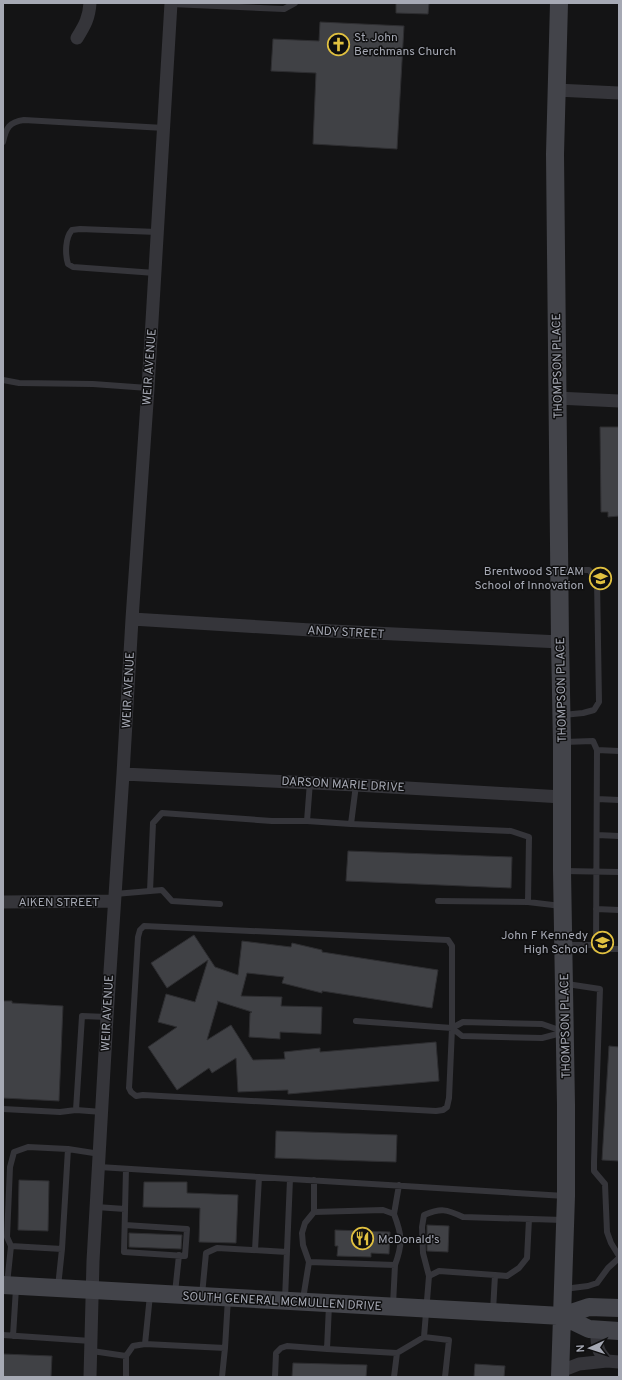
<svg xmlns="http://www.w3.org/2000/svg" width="622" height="1380" font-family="Overpass,sans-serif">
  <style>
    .building { fill: #404145; stroke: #2e2e31 }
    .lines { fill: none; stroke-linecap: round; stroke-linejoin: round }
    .lane { stroke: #35353a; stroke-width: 6 }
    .street { stroke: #35353a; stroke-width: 13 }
    .secondary { stroke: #43444a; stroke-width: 18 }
    .labels { text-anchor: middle; stroke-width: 3; stroke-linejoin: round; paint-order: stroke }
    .poi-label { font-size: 12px; fill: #a6a9b4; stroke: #0f0f10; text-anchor: start }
    .street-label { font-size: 12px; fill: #a6a9b4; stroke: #0f0f10 }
  </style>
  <rect width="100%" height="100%" fill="#141415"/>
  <!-- building -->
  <path class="building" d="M396,3H429L428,14L396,13Z
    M320,22L404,26L397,149L313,144L316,73L271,71L273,39L319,41Z
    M600,427H619V516L608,517V512H601Z
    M348,851L512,857L511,888L346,881Z
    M194,935L215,967L238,975L242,941L291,947L292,943L322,950V952L438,970L432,1008L322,991V993L282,983L284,977L247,973L241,996L282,997L281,1006L322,1007L321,1034L280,1032V1039L249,1037L250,1013L252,1012L217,1001L218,1002L207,1040L231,1025L253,1060L285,1059L284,1052L320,1048V1052L436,1042L439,1081L288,1094V1090L238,1092L236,1058L212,1073L209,1068L177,1090L148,1047L177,1027L158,1022L166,994L195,1002L208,960L167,988L151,963Z
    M3,1001H12V1003L63,1006L59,1101L3,1098Z
    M609,1046L619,1047V1161L602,1160Z
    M276,1131L397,1135L396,1162L275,1158Z
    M19,1180L49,1181L48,1231L18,1230Z
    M144,1182H187V1193L238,1195L236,1243L199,1242L200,1208L143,1207Z
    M427,1225L449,1226L448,1252L427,1251Z
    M335,1230L390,1232L389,1254L371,1253V1257L337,1256L338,1246H335Z
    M129,1233L182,1235L181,1249L129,1247Z
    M3,1354L52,1356L51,1377H3Z
    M293,1363L367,1365L366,1377H292Z
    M475,1364L505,1366L504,1377H474Z"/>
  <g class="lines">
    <!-- lane -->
    <path class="lane" d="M171,4L284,9L295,3
      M3,142C6,128 9,122 24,120L164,128
      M155,273L73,267L68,264C65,254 65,238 72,230L80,229L157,232
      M3,380L19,383L93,384L148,388
      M562,570H589L597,580L599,702L594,710L583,713L563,715
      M564,742L593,741L597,750L619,751
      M597,750L596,949H619
      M356,785L351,824L511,831L529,837L528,902L561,906
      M597,799L619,800
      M307,821L351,824
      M597,835L619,836
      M564,871L619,872
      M150,891L162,890L172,901L220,904
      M115,894L150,891L153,823L162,813L272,821H307L310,782
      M438,901L528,902
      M596,909L619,910
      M144,926L448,940L452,946V1028L449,1098L447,1107L443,1110L436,1111L143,1095L136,1096L131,1092L129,1088L138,937L140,930Z
      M565,945H596
      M567,984L600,989L594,1162V1171L605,1184L607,1232L611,1243L619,1256
      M356,1021L452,1028
      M463,1022L542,1024L565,1032L542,1038L462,1036L452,1028Z
      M3,1109L60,1112L76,1110
      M102,1112L76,1110L82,1016L107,1017
      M99,1167L565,1196
      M96,1207L125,1209
      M314,1212V1180
      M394,1214L399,1185
      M125,1225L187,1229L185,1256L124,1252L126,1169
      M11,1246L62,1249L58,1287
      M62,1249L68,1149
      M255,1250L259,1177
      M309,1262L395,1265L393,1305
      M429,1276L439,1271L495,1275
      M7,1284L11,1246L7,1237L10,1167L14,1152L28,1147L68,1149L100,1154
      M564,1289L588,1286L597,1283L608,1268L619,1258
      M175,1293L179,1255
      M202,1295L206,1253L217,1248L287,1252
      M285,1299L290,1179
      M303,1299L309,1262L303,1245L302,1233L305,1223L314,1212L383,1210L394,1214C402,1235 403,1243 395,1265
      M329,1305L327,1349L397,1353L424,1337L429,1276L423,1253L422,1227L424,1215C441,1208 446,1209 463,1217L563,1220
      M493,1311L495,1275L507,1276L519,1268L527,1258L529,1219
      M3,1335L91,1341
      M13,1336L16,1288
      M424,1337L449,1340L445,1377
      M145,1344L225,1348L228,1298
      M92,1351L126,1356
      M126,1377V1356L133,1346L145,1344L150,1295
      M222,1377L225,1348
      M275,1377L276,1353L281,1348L287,1346L327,1349
      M394,1377L397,1353"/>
    <!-- street -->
    <path class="street" d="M77,38C85,25 89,18 90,3
      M556,90L619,93
      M557,398L619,401
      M132,619L311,630L560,642
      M123,774L356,785L562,797
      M3,902L114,901
      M607,1361L619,1362
      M561,1371L579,1364L607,1361C596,1350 597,1345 597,1330
      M90,1377L93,1261L107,1017L123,774L132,619L148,388L171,3"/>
    <!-- secondary -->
    <path class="secondary" d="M559,3L555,154L560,642L562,742V871L566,1105V1196L560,1377
      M3,1285L562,1316L589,1307L619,1308
      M562,1316L589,1329L619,1331"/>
  </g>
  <!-- icons -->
  <defs>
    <symbol id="church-ring" viewBox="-11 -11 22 22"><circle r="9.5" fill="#0f0f10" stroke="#e1c140" stroke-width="1.5"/><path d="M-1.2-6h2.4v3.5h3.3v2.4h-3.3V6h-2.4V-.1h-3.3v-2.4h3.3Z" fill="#e1c140"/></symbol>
    <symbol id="school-ring" viewBox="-11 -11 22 22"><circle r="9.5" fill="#0f0f10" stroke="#e1c140" stroke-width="1.5"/><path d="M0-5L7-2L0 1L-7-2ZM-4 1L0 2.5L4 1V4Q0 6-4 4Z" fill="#e1c140"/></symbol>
    <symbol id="restaurant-ring" viewBox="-11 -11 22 22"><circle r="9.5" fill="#0f0f10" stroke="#e1c140" stroke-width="1.5"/><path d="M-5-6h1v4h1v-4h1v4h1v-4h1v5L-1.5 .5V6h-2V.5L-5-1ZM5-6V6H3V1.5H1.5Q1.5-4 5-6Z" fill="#e1c140"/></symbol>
  </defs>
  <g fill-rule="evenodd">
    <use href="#church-ring" x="326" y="32" width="25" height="25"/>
    <use href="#school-ring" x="588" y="566" width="25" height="25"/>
    <use href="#school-ring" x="590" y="930" width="25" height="25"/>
    <use href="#restaurant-ring" x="350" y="1226" width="25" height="25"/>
  </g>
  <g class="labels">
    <!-- poi labels -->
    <g class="poi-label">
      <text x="354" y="41">St. John<tspan x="354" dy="14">Berchmans Church</tspan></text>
      <text x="584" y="575" text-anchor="end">Brentwood STEAM<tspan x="584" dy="14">School of Innovation</tspan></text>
      <text x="588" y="939" text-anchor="end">John F Kennedy<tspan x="588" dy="14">High School</tspan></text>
      <text x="378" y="1243">McDonald's</text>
    </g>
    <!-- street labels -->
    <g class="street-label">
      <text transform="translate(557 366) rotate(-91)" y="4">THOMPSON PLACE</text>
      <text transform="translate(149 367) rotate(-86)" y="4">WEIR AVENUE</text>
      <text transform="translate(346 632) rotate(3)" y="4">ANDY STREET</text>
      <text transform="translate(128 690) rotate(-87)" y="4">WEIR AVENUE</text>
      <text transform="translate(561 690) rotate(-91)" y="4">THOMPSON PLACE</text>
      <text transform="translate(343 784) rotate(3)" y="4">DARSON MARIE DRIVE</text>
      <text x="59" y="906">AIKEN STREET</text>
      <text transform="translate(107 1013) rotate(-87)" y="4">WEIR AVENUE</text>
      <text transform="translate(565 1026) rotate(-91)" y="4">THOMPSON PLACE</text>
      <text transform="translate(282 1301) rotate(3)" y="4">SOUTH GENERAL MCMULLEN DRIVE</text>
    </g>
  </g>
  <!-- border -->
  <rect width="622" height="1380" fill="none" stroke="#a6a9b4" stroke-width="8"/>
  <!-- north arrow -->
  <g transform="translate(590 1348) rotate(267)" stroke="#0f0f10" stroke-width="3" paint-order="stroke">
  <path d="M0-3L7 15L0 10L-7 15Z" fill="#a6a9b4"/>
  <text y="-6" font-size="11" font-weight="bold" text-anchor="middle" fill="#a6a9b4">N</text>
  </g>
</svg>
